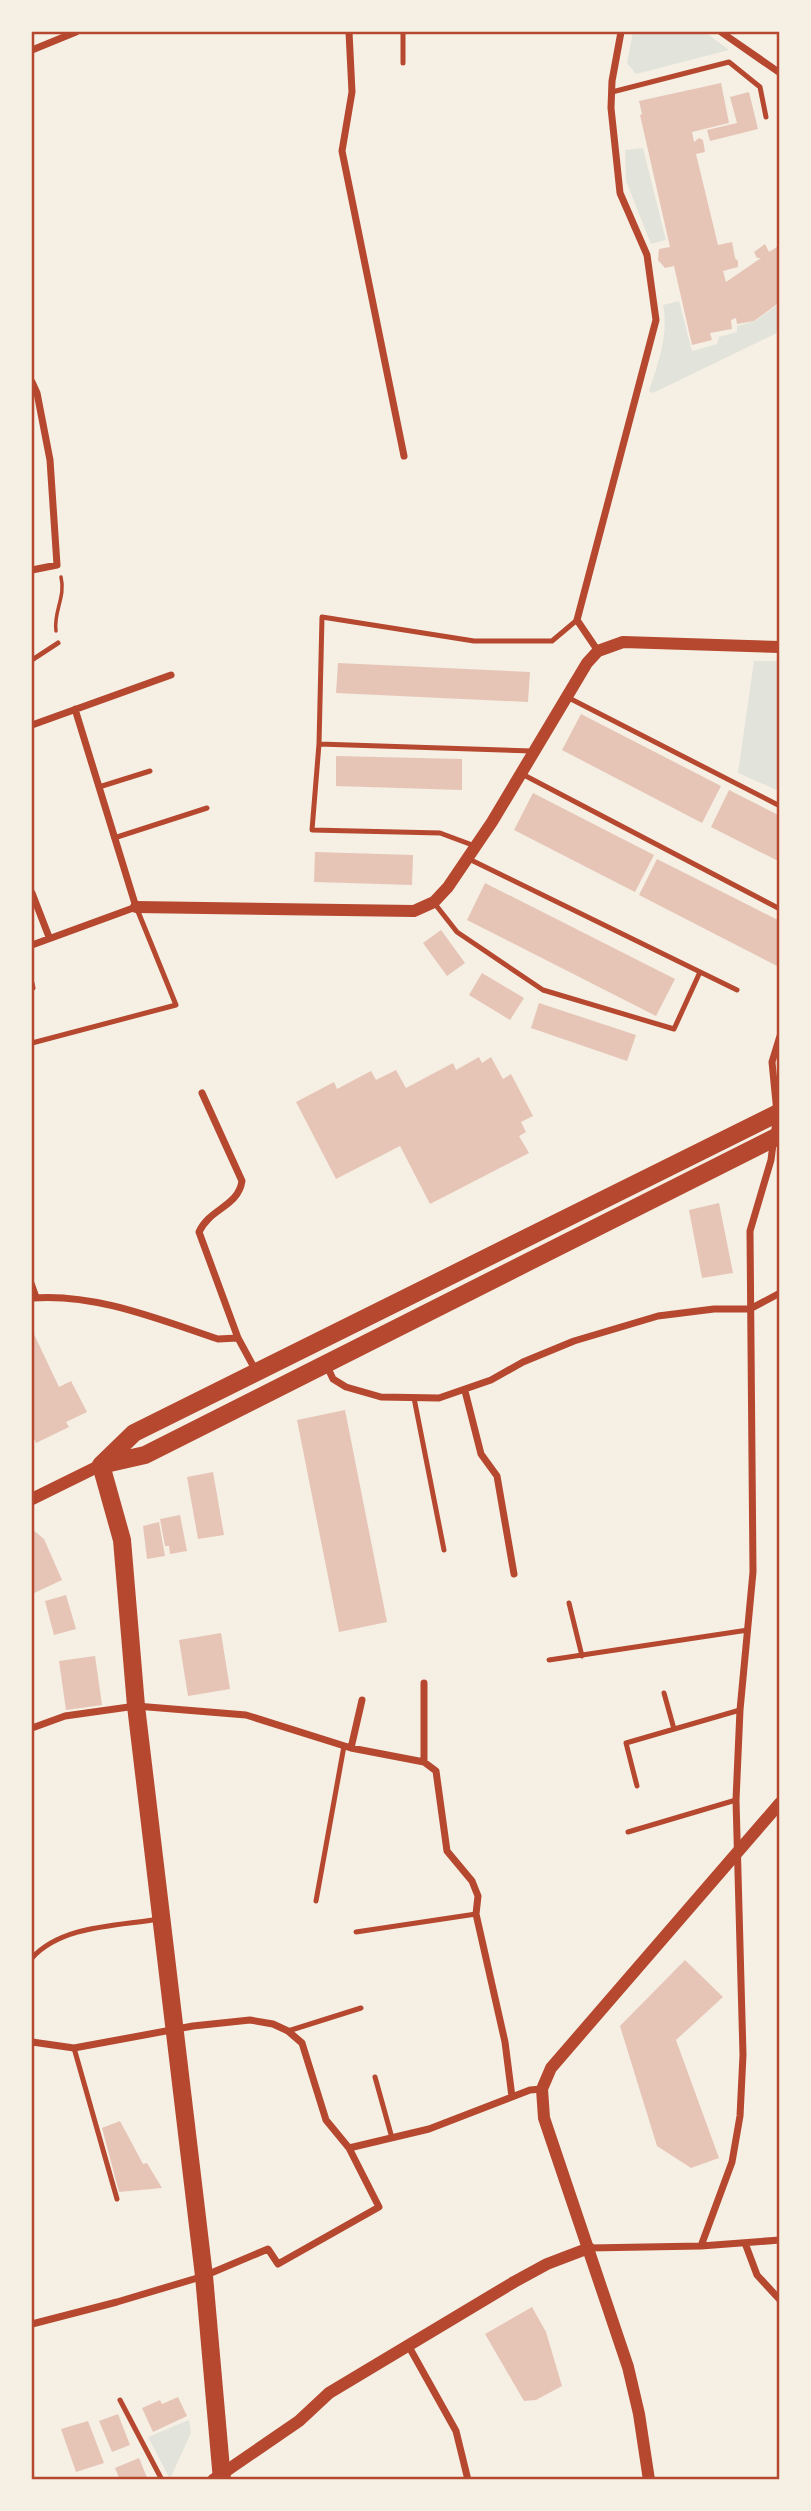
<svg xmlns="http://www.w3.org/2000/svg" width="811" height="2511" font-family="'Roboto Serif',serif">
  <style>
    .green { fill: #e2e4dc }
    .building { fill: #e6c5b7 }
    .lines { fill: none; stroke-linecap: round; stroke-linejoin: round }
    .path { stroke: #b5482f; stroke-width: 3.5 }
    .service { stroke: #b5482f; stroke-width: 5 }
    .minor { stroke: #b5482f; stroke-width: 7 }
    .tertiary { stroke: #b5482f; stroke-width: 12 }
    .primary { stroke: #b5482f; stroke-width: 18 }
    .neatline { fill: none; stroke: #b5482f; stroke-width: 2.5 }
  </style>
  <rect width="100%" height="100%" fill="#f6efe4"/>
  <!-- green -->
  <path class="green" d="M633,32H705L729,50L636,74L627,63Z
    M643,148L666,240L651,244L626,181L625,150Z
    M679,301L692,351L717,344L719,337L737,332V326L755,321L779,304V332L653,393L649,391C658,362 669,336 663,305Z
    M754,661H779V791L738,773Z
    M189,2420L191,2433L170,2479L148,2437Z"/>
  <!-- building -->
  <path class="building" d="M721,83L729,123L692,132L694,142L699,138L703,140L705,152L696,154L718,245L732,242L735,258L738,261V267L723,271L726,282L761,258H757L754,252L765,244L769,252L780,245V302L754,321L737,324L736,318L731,320L732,329L710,333L712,340L692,345L674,266L665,268L658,260L659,249L670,247L640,115L642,114L639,101Z
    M749,92L758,129L710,141L707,130L737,123L730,97Z
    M338,663L530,672L528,702L336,693Z
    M581,714L721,786L702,823L562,750Z
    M336,756L462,759V790L336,786Z
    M729,790L780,816V862L711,827Z
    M533,793L654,855L635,892L514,830Z
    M315,852L413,855L412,885L314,882Z
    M657,859L780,921L779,967L639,895Z
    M485,883L675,979L656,1016L467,920Z
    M441,930L465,963L447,976L423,943Z
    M482,973L524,998L510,1020L469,995Z
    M539,1003L636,1035L627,1061L531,1028Z
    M479,1057L482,1063L491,1057L503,1079L511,1074L533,1116L521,1122L526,1132L519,1136L529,1153L430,1204L400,1146L336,1179L296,1102L334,1082L337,1089L371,1071L376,1080L396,1070L406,1088L453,1063L456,1070Z
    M719,1203L733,1273L702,1278L689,1210Z
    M32,1330L59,1387L71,1381L87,1412L66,1422L69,1427L36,1443L32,1434Z
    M345,1410L387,1622L339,1632L297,1420Z
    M213,1472L224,1535L198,1539L187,1477Z
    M180,1515L187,1551L170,1554L169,1546H165L160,1519Z
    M159,1522L165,1556L147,1559L143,1526Z
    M32,1529L44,1539L62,1580L32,1594Z
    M66,1595L76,1629L54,1635L45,1601Z
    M221,1633L230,1689L188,1696L179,1640Z
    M95,1656L102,1705L66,1710L59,1661Z
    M685,1960L723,1997L676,2040L719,2158L691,2168L657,2146L620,2026Z
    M120,2121L143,2164L147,2163L162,2188L119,2192L102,2128Z
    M532,2307L546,2332L562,2386L536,2400L524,2401L485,2334Z
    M178,2397L187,2416L153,2432L142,2408L160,2400L162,2404Z
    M118,2414L130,2445L112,2452L99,2421Z
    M88,2421L104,2463L76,2472L61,2429Z
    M139,2458L148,2480H120L115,2468Z"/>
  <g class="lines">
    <!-- path -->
    <path class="path" d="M56,631C53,612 66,597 61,577"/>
    <!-- service -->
    <path class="service" d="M403,32V63
      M612,92L729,62L760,87L766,117
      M32,660L58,643
      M567,697L780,806
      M319,744L532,751
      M522,774L780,909
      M99,787L150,771
      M114,838L207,808
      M475,846L440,833L312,830L319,744L322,617L474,641H552L577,620
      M469,859L737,990
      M435,904L457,932L543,990L674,1029L700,972
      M32,983L33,988
      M32,1043L176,1005L137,909
      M32,1283L37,1297
      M414,1398L444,1550
      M569,1603L582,1656
      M549,1660L748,1630
      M664,1693L674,1729
      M637,1786L626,1743L740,1710
      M628,1832L736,1800
      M316,1901L344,1746
      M356,1932L476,1914
      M32,1958C62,1925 118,1926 159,1919
      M288,2031L361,2008
      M74,2048L117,2199
      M375,2077L392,2138
      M120,2400L162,2480"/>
    <!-- minor -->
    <path class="minor" d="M349,32L352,92L342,151L404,456
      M721,32L780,73
      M32,50L76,32
      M32,382L37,393L50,460L57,565L32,570
      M598,651L577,620L656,320L647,255L620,193L611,108L612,81L621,32
      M32,725L171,675
      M32,893L49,937
      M32,945L136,907L75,709
      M202,1093L242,1181C238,1207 210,1208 199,1232L238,1338L256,1371
      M32,1298C95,1293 158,1319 218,1339L238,1338
      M326,1364L333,1379L346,1387L381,1397L439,1398L491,1380L523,1362L574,1341L658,1316L714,1309H750L780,1293
      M465,1391L481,1454L497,1476L514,1574
      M424,1683V1762
      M32,1728L65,1716L136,1706L246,1715L351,1748L424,1762L436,1771L447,1851L472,1881L478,1896L476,1914L505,2042L512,2097
      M351,1748L362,1700
      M32,2042L74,2048L193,2026L250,2020L273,2024L288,2031L302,2043L326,2120L349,2148L429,2129L530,2090L542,2089
      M745,2243L757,2275L780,2300
      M701,2246L732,2162L740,2116L743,2055L736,1800L740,1710L753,1572L750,1231L771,1160L777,1113L772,1062L780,1036
      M589,2248L701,2246L780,2240
      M32,2324L117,2302L204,2276L268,2249L278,2264L379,2207L349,2148
      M408,2345L456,2431L468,2480"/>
    <!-- tertiary -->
    <path class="tertiary" d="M136,907L414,911L434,902L448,887L492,822L587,663L598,651L623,642L780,647
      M32,1499L101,1465
      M213,2480L299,2421L329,2393L514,2282L547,2264L589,2248
      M649,2480L639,2414L628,2367L544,2118L542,2089L551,2068L780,1803"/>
    <!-- primary -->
    <path class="primary" d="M101,1465L122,1540L136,1706L204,2276L222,2480
      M101,1465L134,1433L780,1112
      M101,1465L145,1455L780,1135"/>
  </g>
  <!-- border -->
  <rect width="811" height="2511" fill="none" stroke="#f6efe4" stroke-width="66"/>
  <rect x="33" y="33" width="745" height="2445" class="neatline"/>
</svg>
